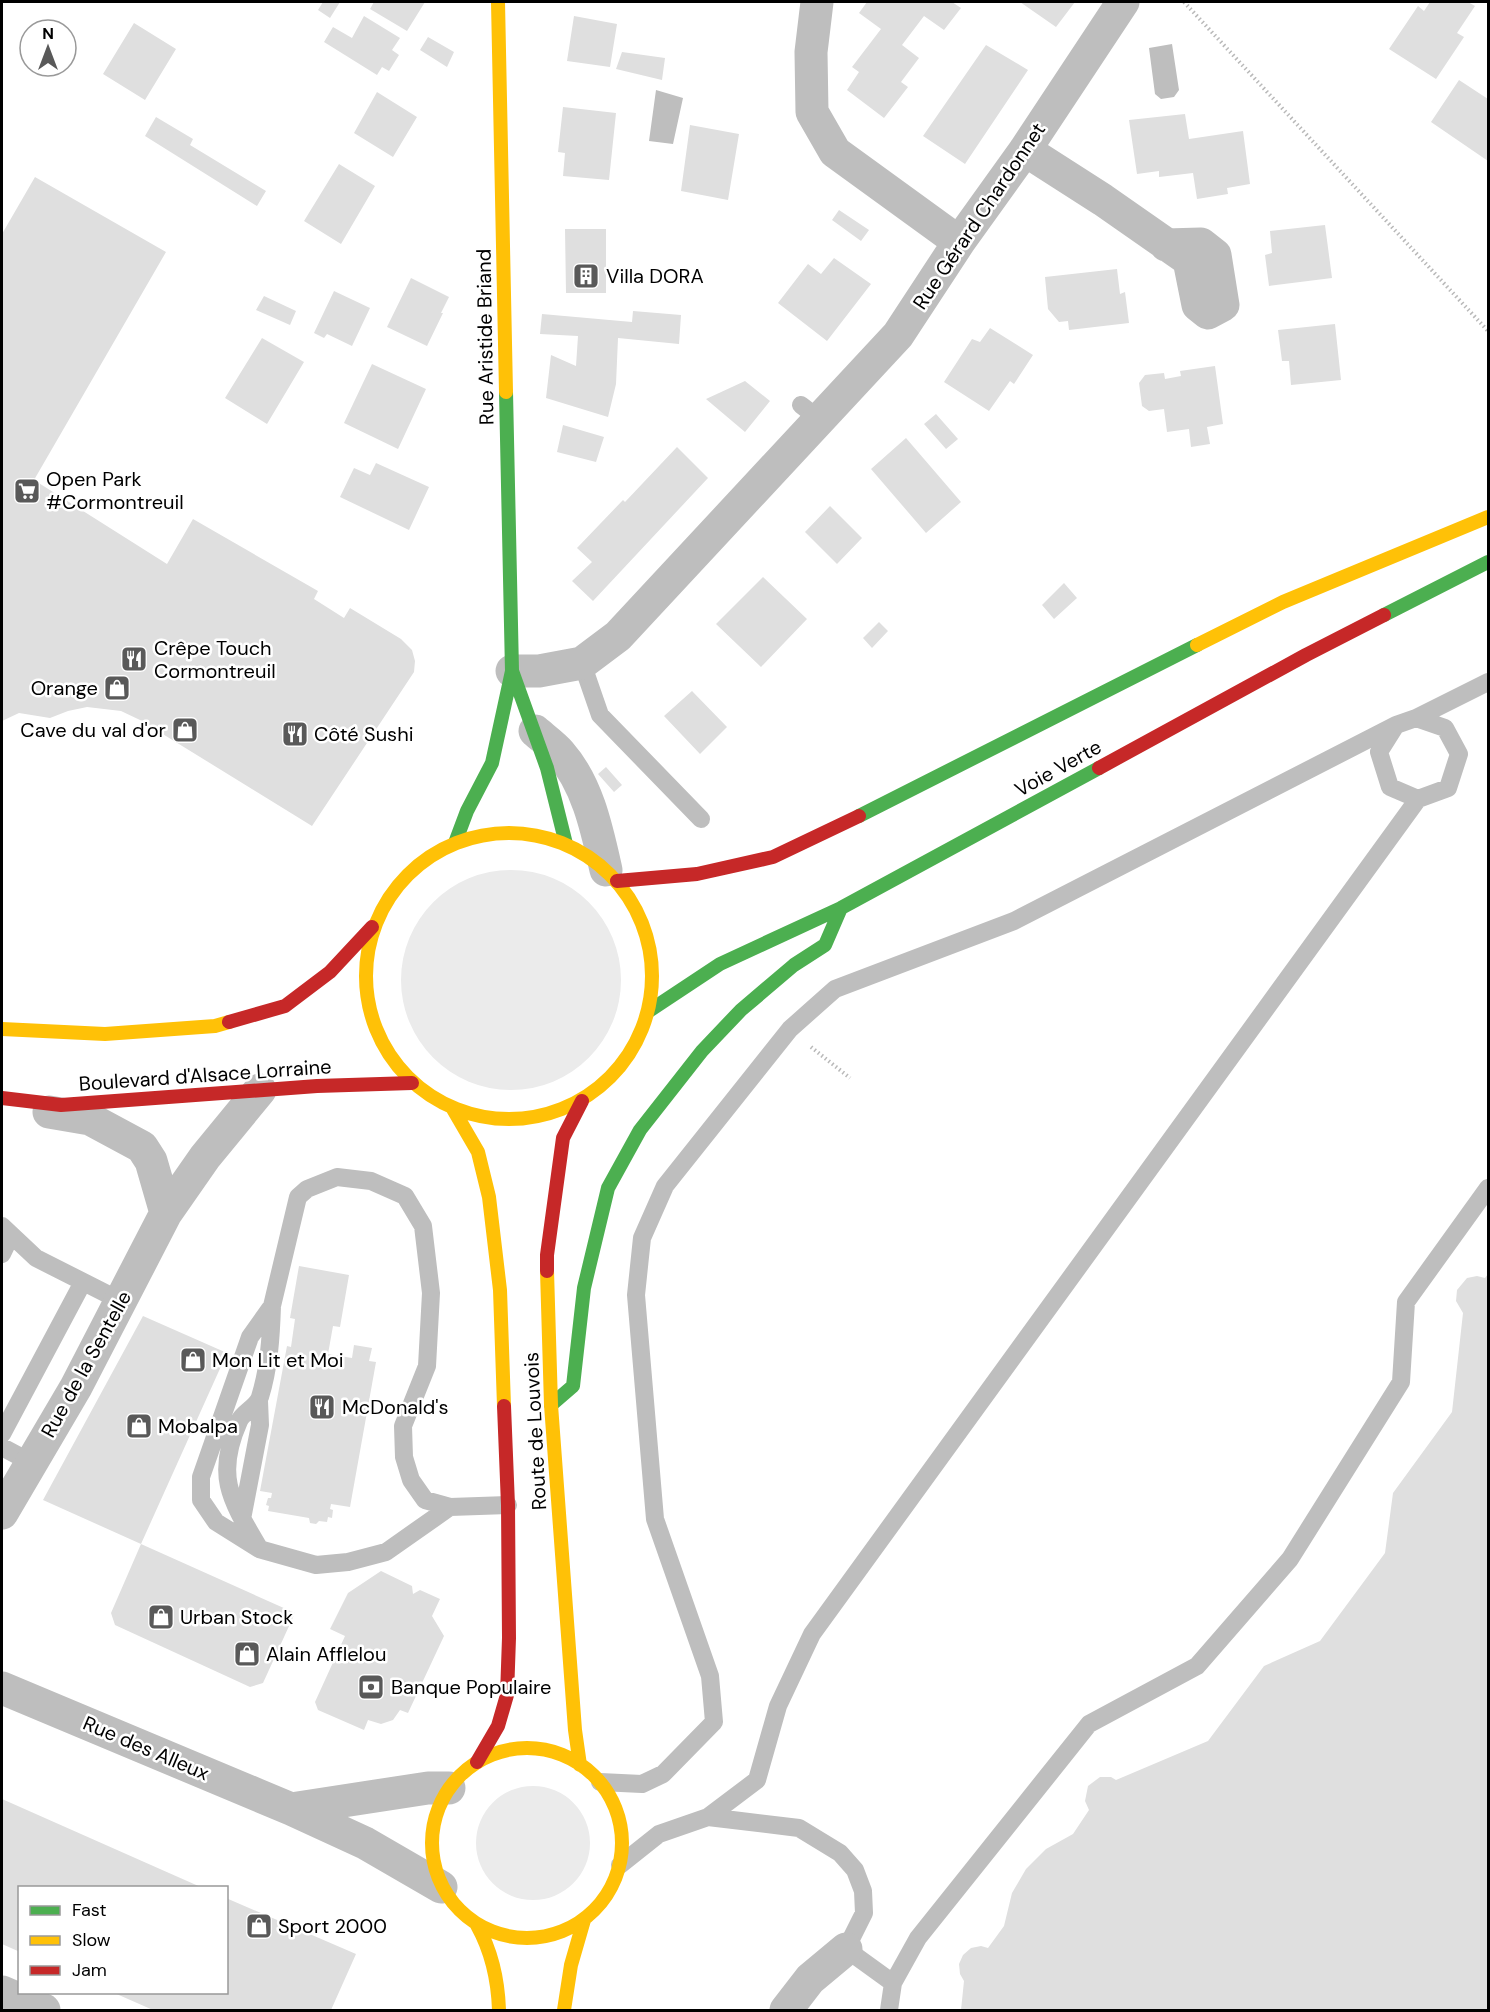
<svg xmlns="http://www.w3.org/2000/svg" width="1490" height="2012" font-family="'DM Sans',sans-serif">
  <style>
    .green { fill: #ebebeb }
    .water { fill: #bebebe }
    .building { fill: #dfdfdf }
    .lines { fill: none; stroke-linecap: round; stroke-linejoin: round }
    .path { stroke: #b9b9b9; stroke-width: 4; stroke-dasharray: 1.5 3; stroke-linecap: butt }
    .lane { stroke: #bebebe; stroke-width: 18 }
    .street { stroke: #bebebe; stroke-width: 33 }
    .fast { stroke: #4caf50; stroke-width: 14 }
    .slow { stroke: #ffc107; stroke-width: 14 }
    .jam { stroke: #c62828; stroke-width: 14 }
    .labels { text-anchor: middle; stroke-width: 5; stroke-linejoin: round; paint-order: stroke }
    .street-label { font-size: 20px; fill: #000; stroke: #fff }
    .poi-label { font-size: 20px; fill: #000; stroke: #fff; text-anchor: start }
  </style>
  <rect width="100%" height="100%" fill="#fff"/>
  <!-- green -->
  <path class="green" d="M401 980a110 110 0 1 1 220 0a110 110 0 1 1-220 0Z
    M476 1843a57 57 0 1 1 114 0a57 57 0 1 1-114 0Z"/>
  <!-- water -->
  <path class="water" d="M1172,44L1179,90L1174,97L1161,99L1155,94L1149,48Z
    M656,90L683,98L673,144L649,141Z"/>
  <!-- building -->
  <path class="building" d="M323,2H340L330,18L318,10Z
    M374,2H425L407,31L370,9Z
    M867,2H952L961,8L944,30L924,16L902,45L919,58L901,82L908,87L884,118L847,90L859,72L852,67L881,29L859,13Z
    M1020,2H1075L1056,27Z
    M1430,2H1468L1475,6L1457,33L1464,37L1436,79L1389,49L1418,6L1424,11Z
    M364,16L400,38L392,50L399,55L389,71L382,67L377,75L324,42L333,27L352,38Z
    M574,16L617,24L610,67L567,61Z
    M134,23L176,49L145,100L103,74Z
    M428,37L454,52L447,67L420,50Z
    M986,45L1028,70L965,164L923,136Z
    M622,52L665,58L662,80L616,69Z
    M1459,80L1488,99V161L1431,122Z
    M377,92L417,117L393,157L354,133Z
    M563,107L616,113L609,180L563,176L565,153L558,152Z
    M1185,114L1189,139L1243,131L1250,184L1227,188L1228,194L1197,199L1193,173L1159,177V171L1137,174L1129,120Z
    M156,117L193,139L190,145L266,191L257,206L145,136Z
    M690,125L739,134L728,200L681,191Z
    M339,164L375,186L341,244L304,221Z
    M35,177L166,252L34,480L167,564L193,519L318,591L314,599L344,618L350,608L401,639L412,650L415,661L414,672L312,826L140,720L121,711L87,707L68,711L50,718L19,713L2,721V234Z
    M839,210L869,230L861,241L832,220Z
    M1325,225L1332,278L1269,286L1265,255L1272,253L1270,231Z
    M565,229H606V293H566Z
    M834,258L871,284L827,341L778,303L808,264L821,274Z
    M1117,269L1120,294L1125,292L1129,323L1069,330L1068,321L1059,322L1048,309L1045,277Z
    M411,278L449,297L441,313H443L427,346L387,327Z
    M334,291L370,308L352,346L327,334L324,338L314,333Z
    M264,296L296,311L290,325L256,310Z
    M633,311L681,315L679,344L618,338L616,384L608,417L546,398L551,355L576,366L578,336L540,334L542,314L632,322Z
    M1335,324L1341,380L1291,385L1289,361H1282L1278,330Z
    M990,328L1033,355L1014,384L1010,381L989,411L944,382L972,339L980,342Z
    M262,338L304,362L267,424L225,398Z
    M372,364L426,389L398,449L344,423Z
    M1215,366L1223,424L1207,427L1210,444L1191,447L1189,429L1167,432L1164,409L1149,411L1142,406L1139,383L1145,375L1164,373L1165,379L1181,376L1180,371Z
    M745,381L770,401L745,432L706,399Z
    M936,414L958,439L946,449L924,424Z
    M563,425L604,437L596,462L557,452Z
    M906,438L961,502L926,533L871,469Z
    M677,447L708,478L593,601L572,581L592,562L577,548L623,500L625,502Z
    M376,463L429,487L409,530L340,497L354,468L370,475Z
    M830,506L862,538L837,564L805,532Z
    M763,577L807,619L761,667L716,624Z
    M1064,583L1077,598L1054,619L1042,605Z
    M879,622L888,631L872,648L863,638Z
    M692,691L727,727L700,754L664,716Z
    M606,767L622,785L614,792L598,774Z
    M299,1266L349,1275L340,1327L333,1326L328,1354L352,1358L354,1345L372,1348L369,1361L376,1362L350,1507L331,1504L330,1509L333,1510L332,1518L328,1517L327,1522L319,1521L316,1524L310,1523L309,1518L268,1511L269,1506L266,1505L268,1498H271L272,1493L260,1491L287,1346L291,1347L295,1319L290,1318Z
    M1488,1274V2010H961L964,1981L960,1974L959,1964L963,1955L971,1948L981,1946L988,1948L1004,1926L1012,1893L1026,1869L1046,1849L1073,1834L1089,1810L1085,1801L1088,1786L1100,1777H1111L1116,1780L1208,1741L1264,1666L1320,1641L1385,1553L1393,1493L1452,1412L1463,1313L1456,1301L1457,1290L1467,1278L1477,1276L1485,1278Z
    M143,1316L227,1353L141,1544L43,1500Z
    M141,1544L295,1613L263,1683L250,1687L115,1625L111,1613Z
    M381,1571L412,1586L413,1594L420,1590L440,1599L432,1616L444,1636L408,1713L400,1710L393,1720L381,1724L368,1720L364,1730L318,1710L315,1702L345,1636L330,1629L348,1593Z
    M2,1799L169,1873L203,1888H20V1952L2,1944Z
    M226,1898L356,1954L331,2010H153L112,1992H226Z"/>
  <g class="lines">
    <!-- path -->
    <path class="path" d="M1184,2L1488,331
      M811,1047L850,1078"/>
    <!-- lane -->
    <path class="lane" d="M801,405L819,419
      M582,663L600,715L701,819
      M1416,718L1488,682
      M2,1226L36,1258L121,1301
      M2,1254L11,1235
      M2,1434L83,1282
      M2,1447L32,1463
      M450,1507L386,1552L348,1562L316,1565L259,1549L216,1522L201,1500V1477L250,1337L272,1306L298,1197L307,1189L337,1177L371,1181L405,1196L423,1226L431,1293L427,1366L403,1426L404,1457L411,1480L425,1500L450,1507L508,1505
      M242,1519L260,1425L259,1401
      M258,1546C230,1499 215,1475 239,1421C243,1412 257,1407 260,1397C269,1368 271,1337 272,1306
      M600,1782L642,1784L663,1774L714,1722L710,1676L655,1519L636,1295L642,1238L665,1186L790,1029L835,989L1014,921L1396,725L1416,718L1445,728L1459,754L1448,788L1418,799L1390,787L1379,752L1396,725
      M708,1817L757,1780L778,1706L812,1634L1418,799
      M620,1865L659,1834L708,1817L799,1828L840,1853L855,1870L863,1891L864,1913L846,1949L893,1983
      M889,2010L893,1983L918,1938L1089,1724L1197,1666L1290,1559L1401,1382L1406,1302L1488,1188"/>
    <!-- street -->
    <path class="street" d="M817,2L811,52L812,112L835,152L959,242
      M1025,150L1103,200L1189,260L1198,305L1208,313L1223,305L1215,255L1201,244L1166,245
      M512,671H539L582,663L618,636L898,335L959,242L1025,150L1123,2
      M535,731C543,738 553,745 560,753C588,785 597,830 606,870
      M49,1112L90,1119L142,1147L151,1161L166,1213
      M2,1513L76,1387L166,1213L205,1157L260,1090
      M2,1688L291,1809L365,1843L441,1887
      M291,1809L428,1788H449
      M2,1992L44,2010
      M786,2010L810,1979L846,1949"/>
    <!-- fast -->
    <path class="fast" d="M1384,615L1488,562
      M512,671L547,768L566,844
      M859,816L1197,645
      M455,843L467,811L492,763L512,671L506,392
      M649,1011L720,964L841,908L1099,768
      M551,1405L573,1386L584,1288L608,1188L640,1130L702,1051L741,1010L794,965L825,945L841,908"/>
    <!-- slow -->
    <path class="slow" d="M498,2L506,392
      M1197,645L1283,602L1488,517
      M366 976a143 143 0 1 1 286 0a143 143 0 1 1-286 0Z
      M2,1029L105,1034L215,1026L229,1022
      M453,1109L478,1152L489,1197L500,1290L504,1406
      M547,1271L551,1405L575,1730L580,1765
      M432 1843a95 95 0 1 1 190 0a95 95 0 1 1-190 0Z
      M477,1925C492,1952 498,1979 499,2010
      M564,2010L571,1965L584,1920"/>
    <!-- jam -->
    <path class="jam" d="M1099,768L1306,655L1384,615
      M617,881L697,874L773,857L859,816
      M229,1022L285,1006L330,972L372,927
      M2,1098L61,1105L317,1086L412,1083
      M547,1271V1255L563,1138L582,1101
      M477,1762L498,1726L507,1695L509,1638L508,1505L504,1406"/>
  </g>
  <!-- icons -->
  <defs>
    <symbol id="building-square" viewBox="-11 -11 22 22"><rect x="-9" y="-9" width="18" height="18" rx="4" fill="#595959" stroke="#fff"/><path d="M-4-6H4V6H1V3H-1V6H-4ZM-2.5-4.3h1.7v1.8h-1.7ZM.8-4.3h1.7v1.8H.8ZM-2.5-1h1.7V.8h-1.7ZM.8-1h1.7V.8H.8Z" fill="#fff"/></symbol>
    <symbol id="supermarket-square" viewBox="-11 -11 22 22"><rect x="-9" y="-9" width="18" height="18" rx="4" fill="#595959" stroke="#fff"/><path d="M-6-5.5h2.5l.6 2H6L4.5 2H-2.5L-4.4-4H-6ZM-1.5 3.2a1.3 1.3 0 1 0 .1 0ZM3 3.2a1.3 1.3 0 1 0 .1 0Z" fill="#fff"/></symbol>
    <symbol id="restaurant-square" viewBox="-11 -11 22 22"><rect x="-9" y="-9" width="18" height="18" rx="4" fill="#595959" stroke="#fff"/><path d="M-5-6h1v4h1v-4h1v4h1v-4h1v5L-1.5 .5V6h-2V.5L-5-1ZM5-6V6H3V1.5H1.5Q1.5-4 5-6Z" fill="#fff"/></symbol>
    <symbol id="shop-square" viewBox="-11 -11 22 22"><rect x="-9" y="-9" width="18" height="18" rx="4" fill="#595959" stroke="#fff"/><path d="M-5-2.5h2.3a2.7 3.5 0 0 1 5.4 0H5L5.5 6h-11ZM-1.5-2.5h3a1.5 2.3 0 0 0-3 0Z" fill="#fff"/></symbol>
    <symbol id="bank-square" viewBox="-11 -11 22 22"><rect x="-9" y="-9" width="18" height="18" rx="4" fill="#595959" stroke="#fff"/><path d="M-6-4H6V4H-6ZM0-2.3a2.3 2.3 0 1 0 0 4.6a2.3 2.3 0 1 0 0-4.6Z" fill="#fff"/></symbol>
  </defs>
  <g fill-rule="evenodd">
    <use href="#building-square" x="571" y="261" width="30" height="30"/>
    <use href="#supermarket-square" x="12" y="476" width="30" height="30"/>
    <use href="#restaurant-square" x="119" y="644" width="30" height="30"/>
    <use href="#shop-square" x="102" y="673" width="30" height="30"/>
    <use href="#shop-square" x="170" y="715" width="30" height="30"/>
    <use href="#restaurant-square" x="280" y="719" width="30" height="30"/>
    <use href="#shop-square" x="178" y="1345" width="30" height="30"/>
    <use href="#restaurant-square" x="307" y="1392" width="30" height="30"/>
    <use href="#shop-square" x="124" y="1411" width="30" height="30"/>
    <use href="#shop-square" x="146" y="1602" width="30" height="30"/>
    <use href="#shop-square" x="232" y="1639" width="30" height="30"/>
    <use href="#bank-square" x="356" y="1672" width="30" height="30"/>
    <use href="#shop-square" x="244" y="1911" width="30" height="30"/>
  </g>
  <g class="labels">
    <!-- street labels -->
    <g class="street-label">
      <text transform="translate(979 216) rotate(-56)" y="7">Rue Gérard Chardonnet</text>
      <text transform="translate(485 337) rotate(-91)" y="7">Rue Aristide Briand</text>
      <text transform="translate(1058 768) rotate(-29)" y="7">Voie Verte</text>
      <text transform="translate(205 1075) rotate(-4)" y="7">Boulevard d'Alsace Lorraine</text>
      <text transform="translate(86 1364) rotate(-61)" y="7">Rue de la Sentelle</text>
      <text transform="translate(535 1431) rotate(-93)" y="7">Route de Louvois</text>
      <text transform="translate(146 1748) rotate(23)" y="7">Rue des Alleux</text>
    </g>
    <!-- poi labels -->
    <g class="poi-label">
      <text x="606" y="283">Villa DORA</text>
      <text x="46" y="486">Open Park<tspan x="46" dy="23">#Cormontreuil</tspan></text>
      <text x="154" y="655">Crêpe Touch<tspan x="154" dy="23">Cormontreuil</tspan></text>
      <text x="98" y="695" text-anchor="end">Orange</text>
      <text x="166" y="737" text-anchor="end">Cave du val d'or</text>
      <text x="314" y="741">Côté Sushi</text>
      <text x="212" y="1367">Mon Lit et Moi</text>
      <text x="342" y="1414">McDonald's</text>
      <text x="158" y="1433">Mobalpa</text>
      <text x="180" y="1624">Urban Stock</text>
      <text x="266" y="1661">Alain Afflelou</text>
      <text x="391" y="1694">Banque Populaire</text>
      <text x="278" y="1933">Sport 2000</text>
    </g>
  </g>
  <!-- border -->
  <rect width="1490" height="2012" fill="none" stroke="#000000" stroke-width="6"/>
  <!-- legend -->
  <rect x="18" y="1886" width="210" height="108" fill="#ffffff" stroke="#999999" stroke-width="1.5"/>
  <rect x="30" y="1906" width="30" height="9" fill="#4caf50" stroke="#999999" stroke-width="1.5"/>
  <text x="72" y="1916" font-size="18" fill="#000000">Fast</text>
  <rect x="30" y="1936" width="30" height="9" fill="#ffc107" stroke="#999999" stroke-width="1.5"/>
  <text x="72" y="1946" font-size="18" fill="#000000">Slow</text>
  <rect x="30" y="1966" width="30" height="9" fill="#c62828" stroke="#999999" stroke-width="1.5"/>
  <text x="72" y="1976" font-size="18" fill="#000000">Jam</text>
  <!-- north arrow -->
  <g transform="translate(48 48)"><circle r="28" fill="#ffffff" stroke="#999999" stroke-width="1.5"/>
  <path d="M0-4.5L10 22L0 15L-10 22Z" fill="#595959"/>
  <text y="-9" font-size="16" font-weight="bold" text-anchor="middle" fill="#000000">N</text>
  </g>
</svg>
